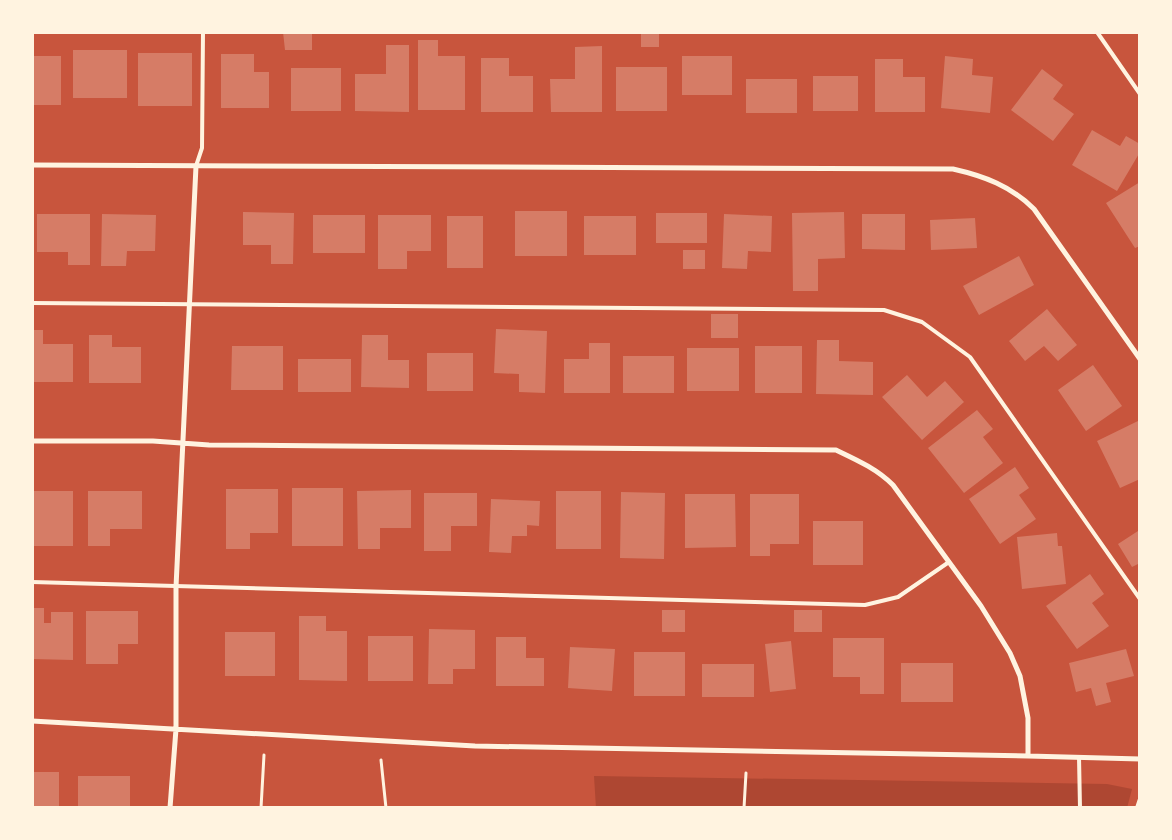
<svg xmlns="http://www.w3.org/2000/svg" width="1172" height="840" font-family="'Exo 2',sans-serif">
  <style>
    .green { fill: #ae4732 }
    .building { fill: #d67c66 }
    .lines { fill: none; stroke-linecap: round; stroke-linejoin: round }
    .path { stroke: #fff3e0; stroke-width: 3 }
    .service { stroke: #fff3e0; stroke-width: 4 }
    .minor { stroke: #fff3e0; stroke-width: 5 }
  </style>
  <rect width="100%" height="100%" fill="#c8553d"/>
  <!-- green -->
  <path class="green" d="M594,776L1107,784L1132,789L1127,808H596Z"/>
  <!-- building -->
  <path class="building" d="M283,32H312V50H285Z
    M641,32H659V47H641Z
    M418,40H438V56H465V110H418Z
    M386,45H409V112L355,111V74H386Z
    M602,46V112H551L550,79H575V47Z
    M73,50H127V98H73Z
    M138,53H192V106H138Z
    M221,54H254V72H269V108H221Z
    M32,56H61V105H32Z
    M682,56H732V95H682Z
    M945,56L973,59L972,75L993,77L990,113L941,108Z
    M481,58H509V76H533V112H481Z
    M875,59H903V77H925V112H875Z
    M616,67H667V111H616Z
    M291,68H341V111H291Z
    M1042,69L1063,85L1053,99L1074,114L1053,141L1011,110Z
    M813,76H858V111H813Z
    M746,79H797V113H746Z
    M1092,130L1120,146L1126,136L1140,144V152L1117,191L1072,165Z
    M1140,182V246L1135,248L1106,203Z
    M515,211H567V256H515Z
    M243,212L294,213L293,264H271V245H243Z
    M844,212L845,258L818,259V291H793L792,213Z
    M656,213H707V243H656Z
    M37,214H90V265H68V252H37Z
    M102,214L156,215L155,251H127L126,266H101Z
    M724,214L772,216L771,252L748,251L747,269L722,268Z
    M862,214H905V250L862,249Z
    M313,215H365V253H313Z
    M378,215H431V251H407V269H378Z
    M447,216H483V268H447Z
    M584,216H636V255H584Z
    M975,218L977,248L931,250L930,220Z
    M683,250H705V269H683Z
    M1019,256L1034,285L979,315L963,286Z
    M1047,309L1077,345L1058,361L1044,346L1025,361L1009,341Z
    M711,314H738V338H711Z
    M496,329L547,331L545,393L519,392V374L494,373Z
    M32,330H43V344H73V382H32Z
    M89,335H112V347H141V383H89Z
    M362,335H388V360H409V388L361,387Z
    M817,340H839V361L873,362V395L816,394Z
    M589,343H610V393H564V359H589Z
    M232,346H283V390H231Z
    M755,346H802V393H755Z
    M687,348H739V391H687Z
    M427,353H473V391H427Z
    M623,356H674V393H623Z
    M298,359H351V392H298Z
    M1093,365L1122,406L1086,431L1058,390Z
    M907,375L927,397L945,381L964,402L922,440L882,397Z
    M977,410L993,429L983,437L1003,463L964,493L928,448Z
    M1140,420V479L1120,488L1097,441Z
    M1015,467L1029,488L1019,495L1036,519L1000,544L969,499Z
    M292,488H343V546H292Z
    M226,489H278V533H250V549H226Z
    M411,490V528H380V549H358L357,491Z
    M32,491H73V546H32Z
    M88,491H142V529H110V546H88Z
    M556,491H601V549H556Z
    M621,492L665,493L664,559L620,558Z
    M424,493H477V526H451V551H424Z
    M685,494H735L736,547L685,548Z
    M750,494H799V544H770V556H750Z
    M491,499L540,501L539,526L527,525V536H512L511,553L489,552Z
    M813,521H863V565H813Z
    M1138,531L1140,563L1132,567L1118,544Z
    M1057,533L1058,546H1062L1066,584L1022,589L1017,537Z
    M1090,574L1104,594L1092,603L1109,626L1077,649L1046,606Z
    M32,608H44V623H51V612H73V660L32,659Z
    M662,610H685V632H662Z
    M794,610H822V632H794Z
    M86,611H138V644H118V664H86Z
    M299,616H326V631H347V681L299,680Z
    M429,629L475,630V669H453V684H428Z
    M225,632H275V676H225Z
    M368,636H413V681H368Z
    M496,637H526V658H544V686H496Z
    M833,638H884V694H860V677H833Z
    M791,641L796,689L770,692L765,644Z
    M570,647L615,649L612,691L568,688Z
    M1126,649L1134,676L1106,683L1111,702L1096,706L1091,688L1076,692L1069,663Z
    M634,652H685V696H634Z
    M901,663H953V702H901Z
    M702,664H754V697H702Z
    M32,772H59V808H32Z
    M78,776H130V808H78Z"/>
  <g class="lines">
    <!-- path -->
    <path class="path" d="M381,760L386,808
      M261,808L264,755
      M744,808L746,773"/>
    <!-- service -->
    <path class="service" d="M1097,32L1140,94
      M196,166L202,148L203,32
      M32,303L884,310L922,322L970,357L1140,599
      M32,582L865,605L898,597L949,562
      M1079,757L1080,808
      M1137,808L1140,799"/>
    <!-- minor -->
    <path class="minor" d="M32,165L953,169C984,176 1011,186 1034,209L1140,359
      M32,441H153L209,445L836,450C857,460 877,469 893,485L981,606L1010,653L1020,676L1028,718V756
      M32,721L475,746L1028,756L1140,759
      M170,808L176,729V587L196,166"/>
  </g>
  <!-- border -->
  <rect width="1172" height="840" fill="none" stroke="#fff3e0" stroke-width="68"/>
</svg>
